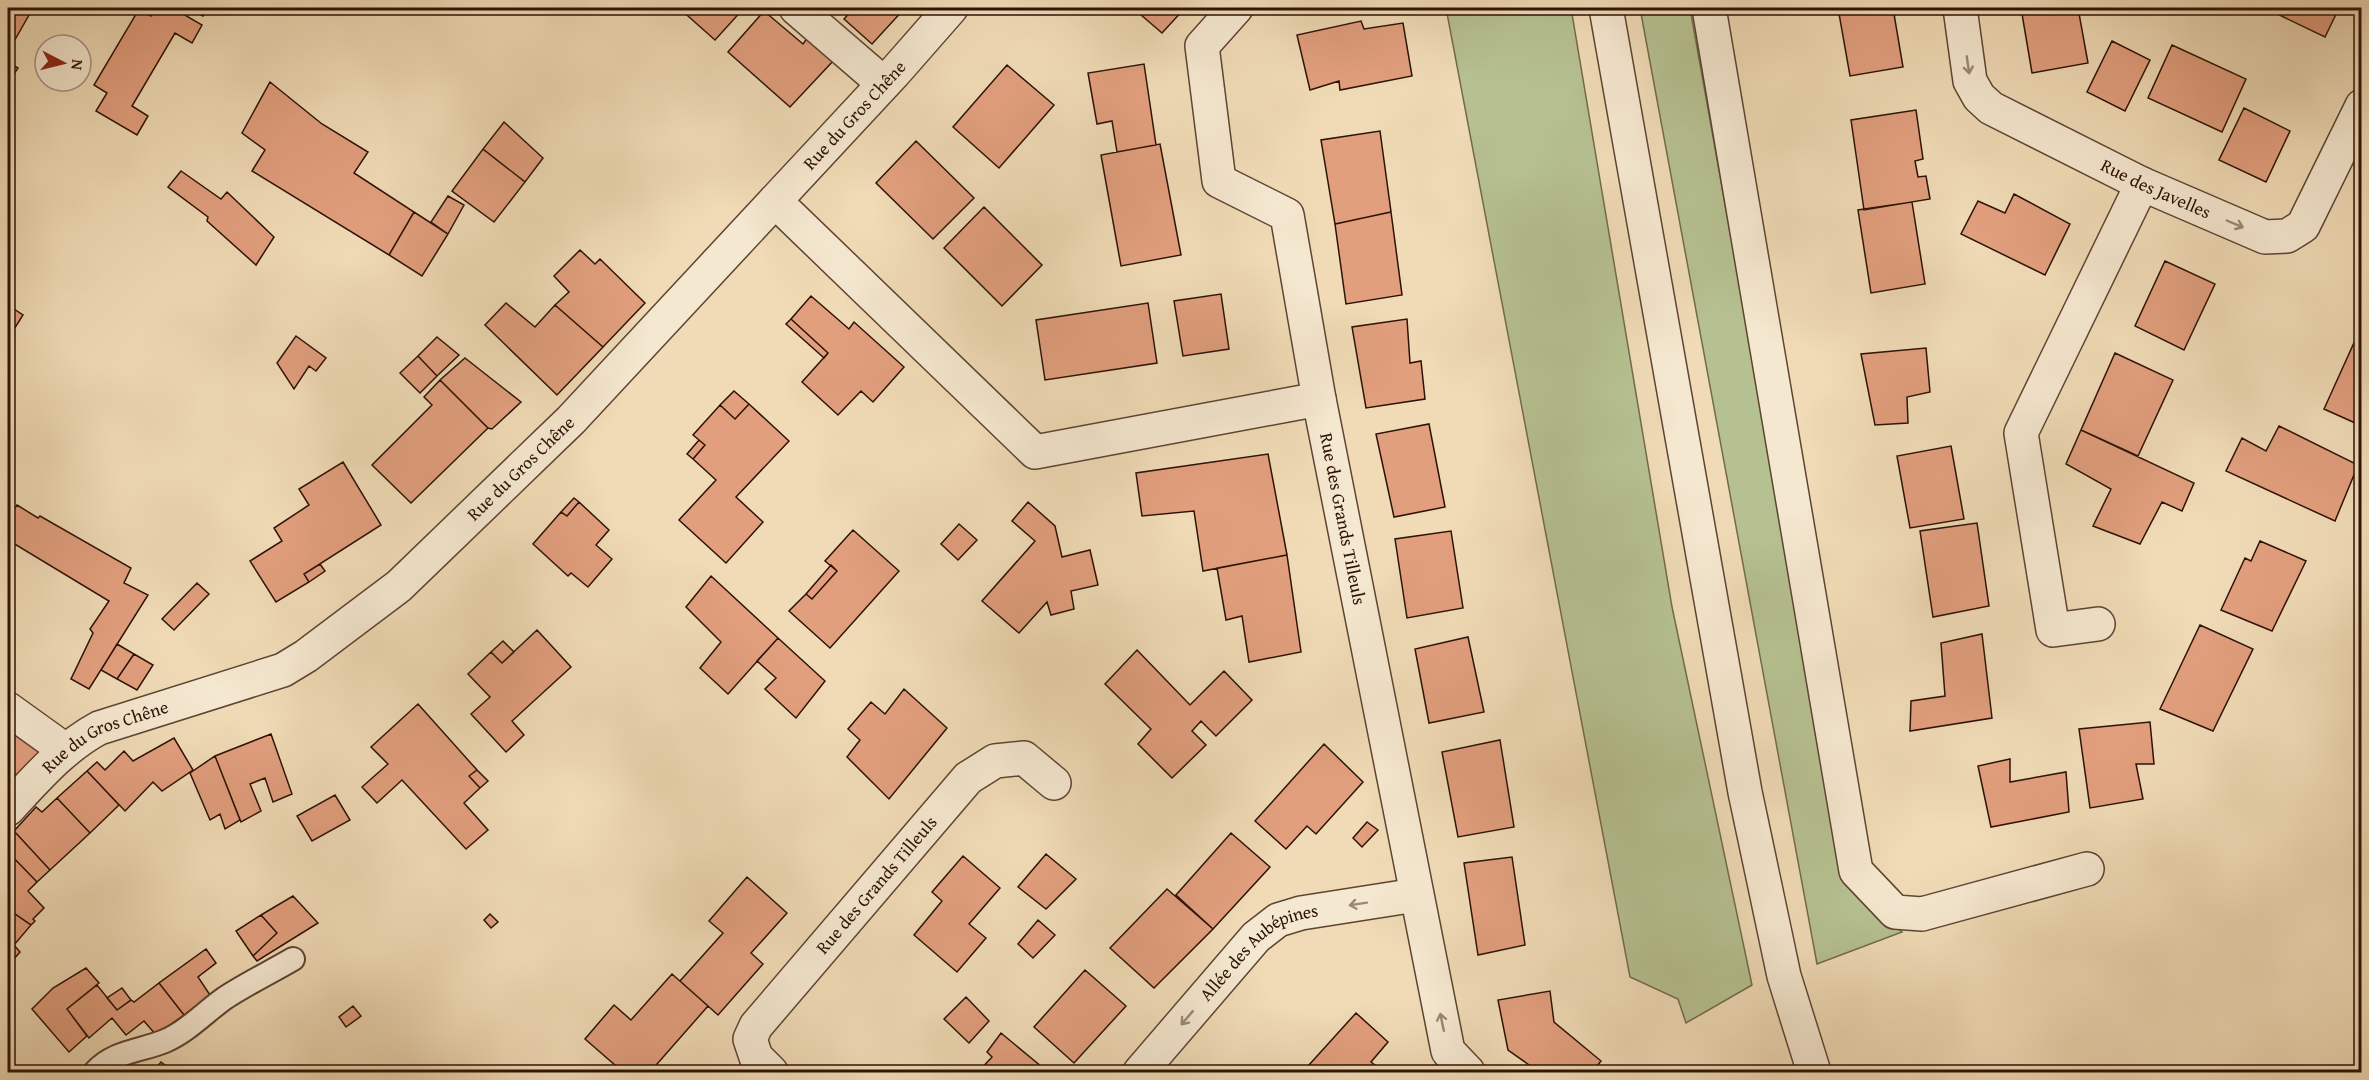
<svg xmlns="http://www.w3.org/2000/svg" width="2369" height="1080" font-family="'Gentium Book Plus',serif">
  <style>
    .green { fill: #b6c191; stroke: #726a4c; stroke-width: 1.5 }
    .building { fill: #e29f7e; stroke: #2d1207; stroke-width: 1.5 }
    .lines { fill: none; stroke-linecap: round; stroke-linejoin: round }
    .service-casing { stroke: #5e4433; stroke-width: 26 }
    .minor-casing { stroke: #5e4433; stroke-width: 36 }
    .tertiary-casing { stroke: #5e4433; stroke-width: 36 }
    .service { stroke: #f5e8d0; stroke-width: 22 }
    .minor { stroke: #f5e8d0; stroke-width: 33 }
    .tertiary { stroke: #f5e8d0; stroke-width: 33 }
    .oneway { stroke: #9b8876 }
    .labels { text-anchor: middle; stroke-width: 5; stroke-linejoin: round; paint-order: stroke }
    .street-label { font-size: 18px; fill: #2d1207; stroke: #f5e8d0 }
  </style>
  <rect width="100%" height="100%" fill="#f0dbb6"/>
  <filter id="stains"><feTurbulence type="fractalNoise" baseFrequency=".00333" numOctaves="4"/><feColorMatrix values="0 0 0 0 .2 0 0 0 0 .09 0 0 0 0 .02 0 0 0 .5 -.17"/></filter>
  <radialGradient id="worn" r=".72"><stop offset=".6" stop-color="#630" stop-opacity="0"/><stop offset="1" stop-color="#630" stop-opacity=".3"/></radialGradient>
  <!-- green -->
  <path class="green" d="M1446,8H1571L1672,607L1752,985L1686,1023L1678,999L1630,977Z
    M1640,8H1690L1846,881L1902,932L1817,964Z"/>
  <!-- building -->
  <path class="building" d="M8,8H33L8,52Z
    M156,8H173L202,25L192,43L175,33L132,106L148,116L137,135L96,111L107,93L94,85L139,9L151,16Z
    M187,8H209L203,16Z
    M679,8H744L715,40Z
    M854,8H905L872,44L844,19Z
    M1133,8H1185L1162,33Z
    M1838,8H1893L1903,67L1850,76Z
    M2021,8H2078L2088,63L2032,73Z
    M2273,8H2339L2325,37L2271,11Z
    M764,11L803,44L808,37L834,60L790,107L728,52Z
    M1361,21L1364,29L1403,23L1412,76L1340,90L1339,81L1310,90L1297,35Z
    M2112,41L2150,60L2125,111L2087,92Z
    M2172,45L2246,79L2222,132L2148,98Z
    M8,62L18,68L8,83Z
    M1144,64L1156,145L1117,152L1112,121L1097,124L1088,73Z
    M1007,65L1054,105L999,168L953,127Z
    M270,82L322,124L368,152L354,173L414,212L389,255L252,171L265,150L242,133Z
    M2244,108L2290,131L2266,182L2219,160Z
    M1916,110L1923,159L1915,161L1918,177L1926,176L1930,199L1864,210L1851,120Z
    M504,122L543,158L525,182L483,149Z
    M1380,131L1391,212L1335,224L1321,140Z
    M916,141L974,198L933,239L876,183Z
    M1160,144L1181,255L1121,266L1101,155Z
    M483,149L525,182L494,222L452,191Z
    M181,171L221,199L227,192L274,237L256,265L207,221L208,217L168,187Z
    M2014,194L2070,224L2045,275L1961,234L1978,201L2005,213Z
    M448,196L464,205L448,234L431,222Z
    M1912,202L1925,284L1871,293L1858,210Z
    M984,207L1042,265L1002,306L944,248Z
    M414,212L448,234L422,276L389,255Z
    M1391,212L1402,295L1346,304L1335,224Z
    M580,250L595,264L600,259L645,303L603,347L555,305L569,292L554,276Z
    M2165,261L2215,284L2184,350L2135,326Z
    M1221,294L1229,349L1183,356L1174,301Z
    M811,296L849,329L854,322L904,367L873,402L861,391L838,415L802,382L828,353L791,319Z
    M506,303L535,327L555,305L603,347L557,395L485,325Z
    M1148,303L1157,363L1045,380L1036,320Z
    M8,305L23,315L8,339Z
    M791,319L828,353L824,358L786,324Z
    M1407,319L1410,363L1421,361L1425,399L1366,408L1352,327Z
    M2358,334L2362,335V426L2324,409Z
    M296,336L326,358L316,371L309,366L294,389L277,363Z
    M437,337L459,355L437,376L418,356Z
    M1926,348L1930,392L1907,397L1908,423L1875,425L1861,354Z
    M2115,353L2173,380L2138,456L2081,430Z
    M418,356L437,376L420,393L400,373Z
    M465,358L521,402L492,429L488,428L440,380Z
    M440,380L488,428L411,503L372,465L432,405L424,397Z
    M734,391L749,404L735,419L720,405Z
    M749,404L789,441L736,497L763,522L726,563L679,520L716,480L693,459L705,445L693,435L720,405L735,419Z
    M1429,424L1445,507L1394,517L1376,434Z
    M2279,426L2358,465L2335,521L2226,471L2242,438L2266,451Z
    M2081,430L2194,483L2182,511L2162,502L2140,544L2093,526L2111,489L2066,464Z
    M699,440L705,445L693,459L687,454Z
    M1951,446L1964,519L1910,528L1897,456Z
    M1268,454L1287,555L1203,571L1194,511L1142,516L1136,473Z
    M343,462L381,525L304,574L309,582L276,602L250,561L282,541L274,528L309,505L299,489Z
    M574,498L579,502L567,516L561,512Z
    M579,502L609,530L596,545L612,559L588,587L571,573L568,576L533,544L561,512L567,516Z
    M1028,502L1055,526L1062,557L1090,550L1098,585L1071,591L1074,609L1051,615L1047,602L1019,633L982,601L1035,541L1012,521Z
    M17,505L38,518L40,516L131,568L124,583L148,595L89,689L71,679L93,633L90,629L109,601L8,540V519Z
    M1977,523L1989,606L1933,617L1920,531Z
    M959,524L977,540L958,560L941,544Z
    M853,530L899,571L830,648L789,611L806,594L812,599L837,571L825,561Z
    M1451,531L1463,608L1407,618L1395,539Z
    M2260,541L2306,561L2272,631L2221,610L2245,558L2251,561Z
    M1287,555L1301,652L1249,662L1242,616L1226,620L1217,568Z
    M320,564L325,571L309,582L304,574Z
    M831,565L837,571L812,599L806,594Z
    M711,576L778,638L728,694L700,668L721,642L686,607Z
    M197,583L209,594L174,630L162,619Z
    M2200,625L2253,649L2213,731L2160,709Z
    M537,630L571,667L512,721L524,735L506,752L471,714L490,697L468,674L491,652L502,663Z
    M1982,634L1992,718L1910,731L1911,701L1945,696L1941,643Z
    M1468,637L1484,712L1429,723L1415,649Z
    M778,638L825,681L796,718L765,689L776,678L757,661Z
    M503,641L514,652L502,663L491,652Z
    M117,644L134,654L117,679L101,670Z
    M1137,650L1190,705L1224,671L1252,700L1216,736L1201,721L1192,731L1206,745L1172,778L1138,744L1151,729L1105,684Z
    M134,654L153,665L137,690L117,679Z
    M904,689L947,728L889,799L847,757L860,740L848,729L871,702L885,714Z
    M418,704L477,770L469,776L480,788L464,803L488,830L466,849L402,780L377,803L362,787L388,764L371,747Z
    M8,722L44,747L15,780L8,775Z
    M2150,722L2154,764H2136L2143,799L2090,808L2079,729Z
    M271,734L292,794L273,802L265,778L250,784L261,811L241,822L215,756Z
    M174,738L193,770L162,791L153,782L125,811L87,771L97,762L105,770L124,751L133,761Z
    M1500,740L1514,827L1458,837L1442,752Z
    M1324,744L1363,782L1316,834L1307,826L1286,849L1255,821Z
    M215,756L240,820L225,829L220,814L210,820L190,773Z
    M2010,759V782L2066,772L2069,812L1991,827L1978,766Z
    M477,770L488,781L480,788L469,776Z
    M87,771L119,805L90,833L57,798Z
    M335,795L350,820L312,841L297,816Z
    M57,798L90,833L50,870L14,831L36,807L42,812Z
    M1367,822L1378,830L1362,847L1353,838Z
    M14,831L50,870L37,882L8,852V839Z
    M1231,833L1270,867L1213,929L1176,895Z
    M8,852L37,882L28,891L44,908L33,919L35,921L31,925L8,909Z
    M1046,854L1076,879L1046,909L1018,887Z
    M963,856L1000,888L969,924L986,938L957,972L914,935L942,901L932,892Z
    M1512,857L1525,945L1478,955L1464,863Z
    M747,877L787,913L751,953L763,964L718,1015L680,981L723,933L709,921Z
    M1167,889L1213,929L1154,988L1110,948Z
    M293,896L318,923L257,961L253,956L277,933L261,915Z
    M8,909L31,925L14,945L20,952L8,966Z
    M490,914L498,922L491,928L484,920Z
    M261,915L277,933L253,956L236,931Z
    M1038,920L1055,935L1033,958L1018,944Z
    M206,949L216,963L198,977L210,995L184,1015L159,983Z
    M86,968L99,983L67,1009L87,1036L69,1052L32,1009L53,988Z
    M1085,970L1126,1006L1074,1063L1034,1027Z
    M672,974L708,1006L650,1072H623L585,1039L614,1005L631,1020Z
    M159,983L184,1015L156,1035L144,1021L126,1035L112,1018L89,1038L67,1009L97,985L117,1010L131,1000L134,1002Z
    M122,988L131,1000L117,1010L107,998Z
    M1550,991L1554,1022L1601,1061L1592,1072H1539L1508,1050L1498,1000Z
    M966,997L989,1021L969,1043L944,1019Z
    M353,1006L361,1016L346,1027L339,1017Z
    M1356,1013L1388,1042L1371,1062L1384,1072H1318L1309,1065Z
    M1001,1033L1048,1072H978L992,1057L987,1052Z
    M161,1062L173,1071L172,1072H153Z"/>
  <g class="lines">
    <defs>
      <path id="service" d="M95,1072C114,1051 141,1051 165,1041C188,1031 205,1012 225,998C246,984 271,972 293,959"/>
      <g id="minor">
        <path d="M796,8L883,83"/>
        <path id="s1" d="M1236,8L1202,46L1219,181L1287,215L1319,399L1448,1051L1468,1072"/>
        <path d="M1709,8L1856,871L1895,912L1922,914L2087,869"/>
        <path id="s2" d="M1960,8L1970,81L1979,97L1991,108L2142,184L2265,237L2287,236L2303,226L2362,106"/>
        <path d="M775,201L1035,452L1319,399"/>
        <path d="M2098,624L2053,630L2021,433L2142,184"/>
        <path d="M8,709L65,750"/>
        <path id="s3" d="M8,809C36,779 62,748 99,728L283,670L306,656L399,586L571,420L894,73L951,8"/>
        <path id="s4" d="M771,1072L756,1057L750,1039L756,1026L968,778L995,761L1024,758L1054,783"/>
        <path id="s5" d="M1140,1072L1256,937L1278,920L1301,913L1416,895"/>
      </g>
      <path id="tertiary" d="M1606,8L1745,792L1784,976L1814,1072"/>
    </defs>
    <!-- service casing -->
    <use href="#service" class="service-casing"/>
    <!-- minor casing -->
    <use href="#minor" class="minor-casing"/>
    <!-- tertiary casing -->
    <use href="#tertiary" class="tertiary-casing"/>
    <!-- service -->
    <use href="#service" class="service"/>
    <!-- minor -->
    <use href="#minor" class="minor"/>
    <!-- tertiary -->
    <use href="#tertiary" class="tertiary"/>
  </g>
  <!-- one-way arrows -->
  <defs><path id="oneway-shaft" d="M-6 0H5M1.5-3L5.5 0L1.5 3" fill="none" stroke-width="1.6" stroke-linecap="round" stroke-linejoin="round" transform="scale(1.5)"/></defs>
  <g class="oneway">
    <use href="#oneway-shaft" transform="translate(1968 65) rotate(82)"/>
    <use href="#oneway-shaft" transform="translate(2235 224) rotate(23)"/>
    <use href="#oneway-shaft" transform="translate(1358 904) rotate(171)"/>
    <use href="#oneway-shaft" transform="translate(1187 1018) rotate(130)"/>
    <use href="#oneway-shaft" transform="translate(1442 1022) rotate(-102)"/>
  </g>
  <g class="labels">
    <!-- street labels -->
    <g class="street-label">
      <text dy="6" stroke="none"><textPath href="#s3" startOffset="1114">Rue du Gros Chêne</textPath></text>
      <text dy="6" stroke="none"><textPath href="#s2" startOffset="292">Rue des Javelles</textPath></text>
      <text dy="6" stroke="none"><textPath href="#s3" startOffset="628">Rue du Gros Chêne</textPath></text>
      <text dy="6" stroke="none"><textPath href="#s1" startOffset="572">Rue des Grands Tilleuls</textPath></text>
      <text dy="6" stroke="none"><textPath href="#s3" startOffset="124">Rue du Gros Chêne</textPath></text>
      <text dy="6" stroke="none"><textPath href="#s4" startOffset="240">Rue des Grands Tilleuls</textPath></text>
      <text dy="6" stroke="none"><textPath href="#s5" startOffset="172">Allée des Aubépines</textPath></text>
    </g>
  </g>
  <!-- margin -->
  <rect width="2369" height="1080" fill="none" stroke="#f0dbb6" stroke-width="30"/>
  <rect x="9" y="9" width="2351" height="1062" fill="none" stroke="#2d1207" stroke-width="3"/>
  <rect x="15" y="15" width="2339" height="1050" fill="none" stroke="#2d1207" stroke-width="1.5"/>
  <!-- north arrow -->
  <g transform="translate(63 63) rotate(97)"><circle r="28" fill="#f5e8d0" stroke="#a59280" stroke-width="1.5"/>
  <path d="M0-4.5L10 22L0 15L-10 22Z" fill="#8f2418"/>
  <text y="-9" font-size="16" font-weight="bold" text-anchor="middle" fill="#2d1207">N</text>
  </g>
  <rect width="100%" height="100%" filter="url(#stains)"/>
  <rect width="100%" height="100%" fill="url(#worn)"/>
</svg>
